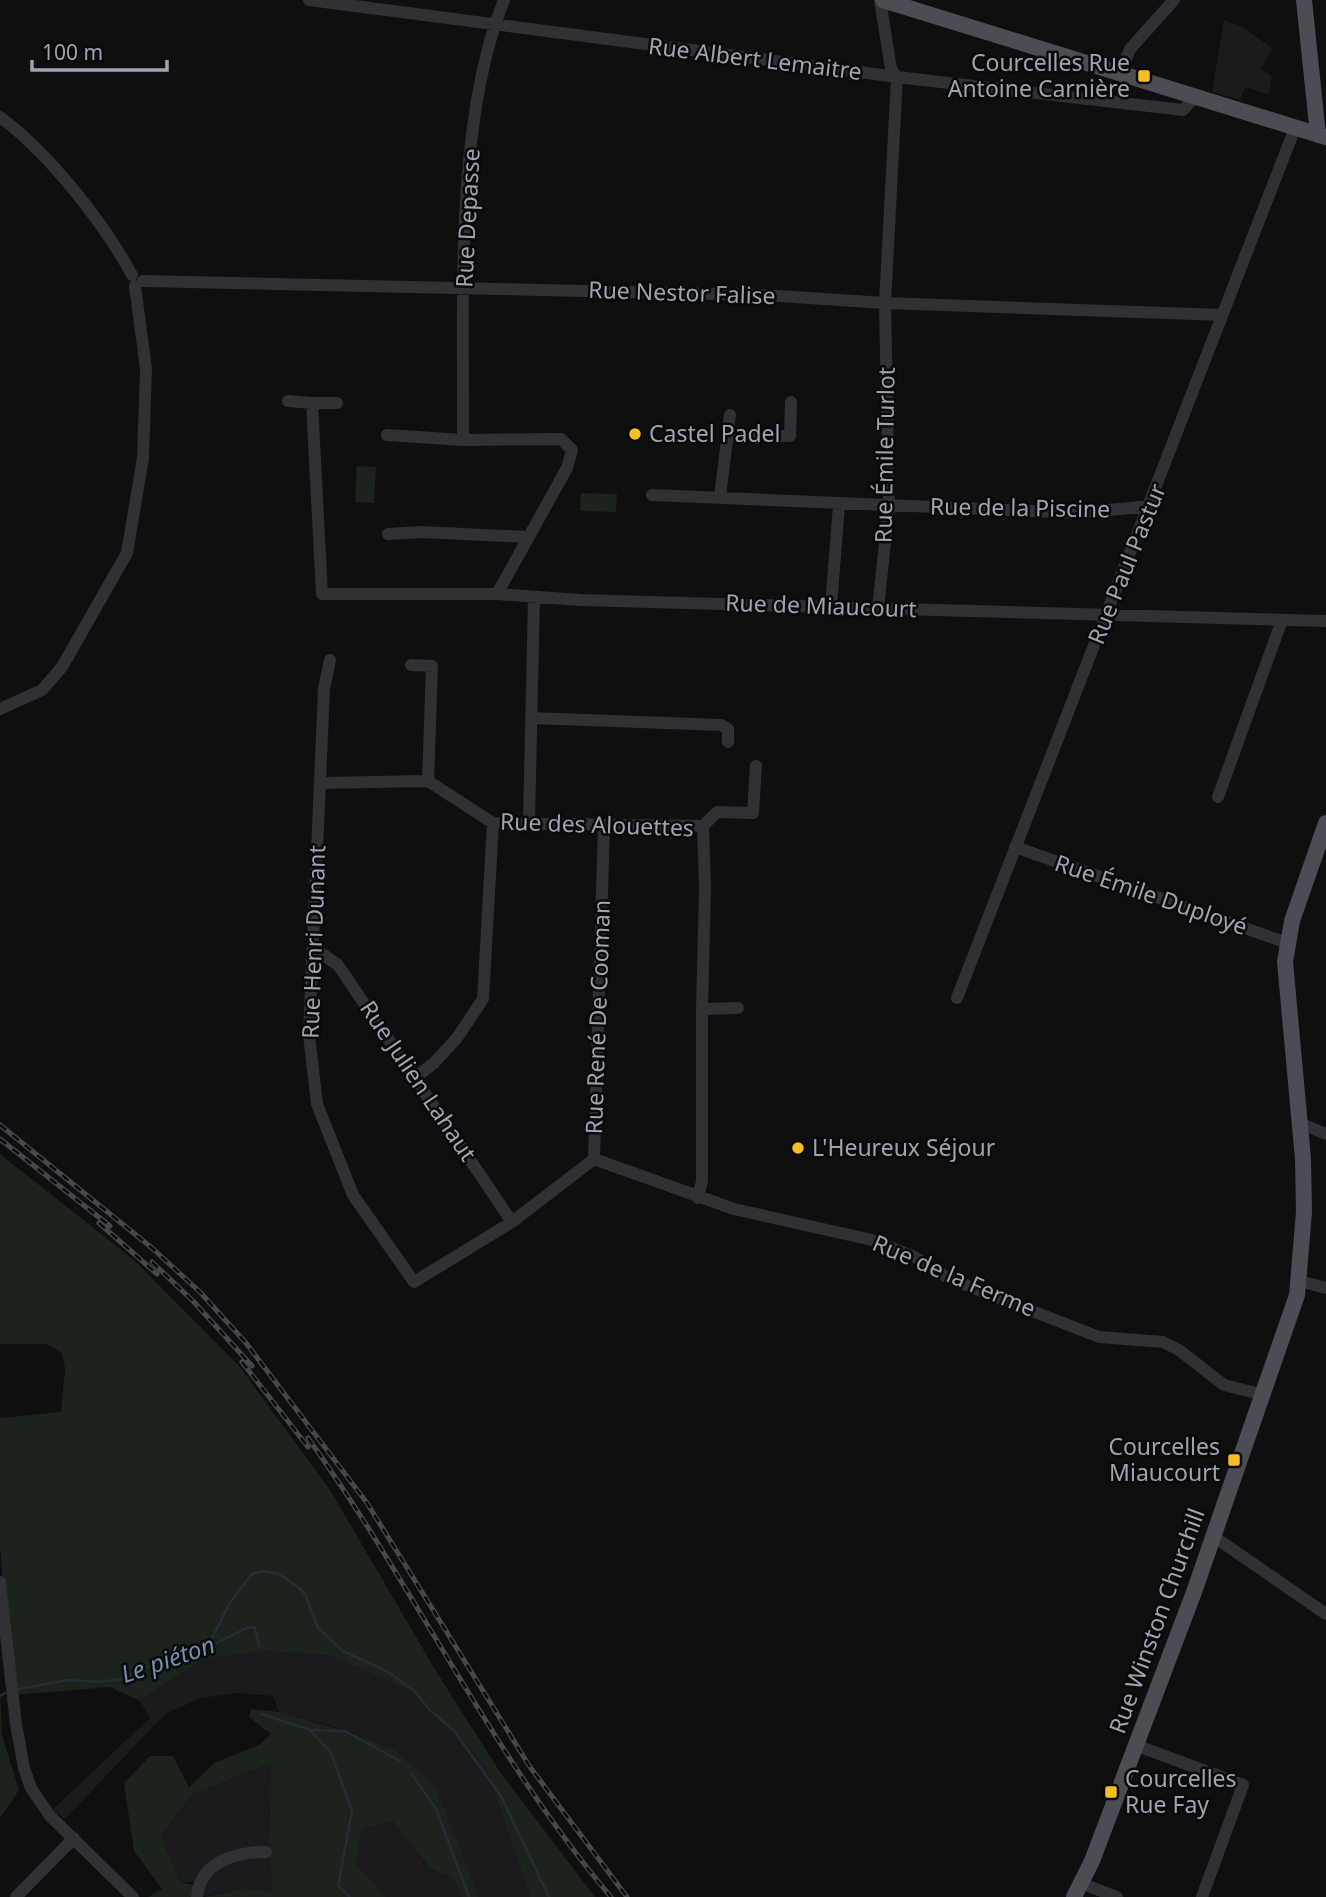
<svg xmlns="http://www.w3.org/2000/svg" width="1326" height="1897" font-family="'Noto Sans',sans-serif">
  <style>
    .built { fill: #1b1b1d }
    .green { fill: #1b231c }
    .lines { fill: none; stroke-linecap: round; stroke-linejoin: round }
    .stream { stroke: #252c34; stroke-width: 2.5 }
    .minor { stroke: #303035; stroke-width: 12 }
    .major { stroke: #4c4d54; stroke-width: 16 }
    .rail-casing { stroke: #47484e; stroke-width: 5 }
    .rail { stroke: #0a0a0b; stroke-width: 2.5; stroke-dasharray: 8; stroke-linecap: butt }
    .poi-dot { fill: #f6bf21; stroke: #0a0a0b; stroke-width: 2.5 }
    .labels { text-anchor: middle; stroke-width: 5; stroke-linejoin: round; paint-order: stroke }
    .street-label { font-size: 23px; fill: #9fa4b2; stroke: #0a0a0b }
    .poi-label { font-size: 23px; fill: #9fa4b2; stroke: #0a0a0b; text-anchor: start }
    .water-label { font-size: 24px; font-style: italic; fill: #748faf; stroke: #0a0a0b }
  </style>
  <rect width="100%" height="100%" fill="#0f0f10"/>
  <!-- built -->
  <path class="built" d="M1224,20L1241,26L1272,48L1261,69L1272,76L1268,94L1245,87L1240,100L1212,92Z
    M268,1651L332,1656L418,1695L486,1767L530,1897H479L450,1828L394,1749L341,1729L279,1712L273,1696L236,1693L201,1698L165,1714L65,1819L52,1810L150,1718L140,1701L203,1659Z
    M271,1763L269,1842L272,1893L246,1888L200,1897L193,1882H180L161,1835L192,1795Z
    M394,1821L428,1868L454,1879L462,1897H386L356,1864L362,1830Z"/>
  <!-- green -->
  <path class="green" d="M357,466L376,467L374,503L355,502Z
    M581,493L617,494L616,512L580,511Z
    M0,1154L134,1260L240,1367L330,1490L436,1671L500,1772L595,1897H530L486,1767L418,1695L332,1656L268,1651L203,1659L140,1701L110,1687L13,1695L0,1547V1418L61,1412L65,1369L62,1353L46,1344H0Z
    M0,1692L2,1735L19,1790L0,1818Z
    M251,1709L279,1712L345,1731L394,1749L436,1788L479,1897H462L454,1879L429,1868L393,1821L362,1830L356,1864L386,1897H204L246,1888L272,1892L269,1842L271,1763L192,1795L161,1835L180,1882L195,1885L197,1897H148L162,1889L134,1851L124,1783L150,1756H173L189,1787L214,1763L259,1745L271,1734L249,1717Z"/>
  <g class="lines">
    <!-- stream -->
    <path class="stream" d="M208,1647L229,1604L252,1574L262,1571L279,1574L298,1587L305,1594L318,1628L343,1651L388,1672L413,1690L430,1710L454,1731L501,1796L549,1897
      M18,1689L69,1680L100,1682L125,1678L158,1661L202,1654L208,1647L249,1627L255,1628L259,1646
      M0,1696L5,1693
      M261,1714L310,1730L331,1753L352,1811L338,1886L350,1897
      M310,1730L345,1731L400,1761
      M411,1773L436,1809L469,1897"/>
    <!-- minor -->
    <path class="minor" d="M309,0L897,77L1183,110L1195,97
      M1120,73L1130,49L1174,0
      M0,117C48,152 104,223 132,275
      M143,281L763,295L885,303L1222,315
      M288,401L312,403
      M337,403H312L322,594H497L580,600L1326,621
      M387,435L463,440L561,439L572,450L567,468L497,594
      M727,436H790L791,402
      M463,440C464,306 454,124 504,0
      M652,495L1078,513L1151,506
      M720,497L730,415
      M388,534L422,532L528,537
      M831,606L839,505
      M878,608L889,506L885,303L897,77L891,69L880,0
      M330,660L324,689L309,1035L317,1104L353,1195L414,1282L512,1222L594,1159L604,825
      M411,665L432,666L428,781
      M0,709L42,690L62,667L127,553L143,458L146,369L135,286
      M531,718L721,725L728,729V742
      M320,783L428,781L493,823L703,826
      M1218,797L1282,620
      M529,822L534,597
      M703,826L705,888L702,1009L738,1008
      M703,826L717,812L753,813L756,766
      M1015,847L1287,943
      M314,948L338,965L512,1222
      M957,998L1295,128
      M416,1077L434,1063L457,1038L483,999L493,823
      M1302,1124L1326,1134
      M594,1159L734,1209L872,1240L915,1257L948,1278L1099,1337L1163,1342L1179,1350L1224,1385L1264,1395
      M698,1198L702,1181V1009
      M1299,1281L1326,1288
      M1213,1536L1326,1614
      M0,1582L16,1724L24,1768L31,1788L50,1816L133,1897
      M1135,1745L1243,1785L1202,1897
      M1083,1884L1117,1897
      M16,1897L74,1838
      M197,1897C200,1862 235,1852 266,1852"/>
    <!-- major -->
    <path class="major" d="M883,0L1326,137
      M1304,0L1318,135
      M1074,1897L1092,1861L1194,1592L1297,1295L1304,1212L1303,1159L1285,962L1292,921L1326,823"/>
    <defs>
      <path id="rail" d="M0,1125L152,1248L200,1292L246,1343L367,1503L530,1767L627,1897
        M0,1139L110,1226
        M99,1223L157,1274
        M152,1262L193,1301L252,1366
        M242,1362L308,1447
        M308,1438C415,1587 492,1756 611,1897"/>
    </defs>
    <!-- rail casing -->
    <use href="#rail" class="rail-casing"/>
    <!-- rail -->
    <use href="#rail" class="rail"/>
  </g>
  <!-- markers -->
  <g class="poi-dot">
    <rect x="1137" y="69" width="14" height="14" rx="3.5"/>
    <circle cx="635" cy="434" r="7"/>
    <circle cx="798" cy="1148" r="7"/>
    <rect x="1227" y="1453" width="14" height="14" rx="3.5"/>
    <rect x="1104" y="1785" width="14" height="14" rx="3.5"/>
  </g>
  <g class="labels">
    <!-- street labels -->
    <g class="street-label">
      <text transform="translate(755 59) rotate(7)" y="8">Rue Albert Lemaitre</text>
      <text transform="translate(468 218) rotate(-87)" y="8">Rue Depasse</text>
      <text transform="translate(682 293) rotate(2)" y="8">Rue Nestor Falise</text>
      <text transform="translate(885 455) rotate(-89)" y="8">Rue Émile Turlot</text>
      <text transform="translate(1020 508) rotate(1)" y="8">Rue de la Piscine</text>
      <text transform="translate(1127 564) rotate(-68)" y="8">Rue Paul Pastur</text>
      <text transform="translate(821 606) rotate(2)" y="8">Rue de Miaucourt</text>
      <text transform="translate(597 825) rotate(2)" y="8">Rue des Alouettes</text>
      <text transform="translate(1151 895) rotate(19)" y="8">Rue Émile Duployé</text>
      <text transform="translate(314 942) rotate(-88)" y="8">Rue Henri Dunant</text>
      <text transform="translate(598 1017) rotate(-88)" y="8">Rue René De Cooman</text>
      <text transform="translate(418 1081) rotate(56)" y="8">Rue Julien Lahaut</text>
      <text transform="translate(954 1276) rotate(23)" y="8">Rue de la Ferme</text>
      <text transform="translate(1157 1621) rotate(-70)" y="8">Rue Winston Churchill</text>
    </g>
    <!-- poi labels -->
    <g class="poi-label">
      <text x="1130" y="71" text-anchor="end">Courcelles Rue<tspan x="1130" dy="26">Antoine Carnière</tspan></text>
      <text x="649" y="442">Castel Padel</text>
      <text x="812" y="1156">L'Heureux Séjour</text>
      <text x="1220" y="1455" text-anchor="end">Courcelles<tspan x="1220" dy="26">Miaucourt</tspan></text>
      <text x="1125" y="1787">Courcelles<tspan x="1125" dy="26">Rue Fay</tspan></text>
    </g>
    <!-- water labels -->
    <g class="water-label">
      <text transform="translate(168 1660) rotate(-19)" y="8">Le piéton</text>
    </g>
  </g>
  <!-- scale -->
  <path d="M32 60v10h135v-10" fill="none" stroke="#9fa4b2" stroke-width="3.5"/>
  <text x="42" y="60" font-size="21" fill="#9fa4b2" stroke="#0a0a0b" stroke-width="5" paint-order="stroke">100 m</text>
</svg>
